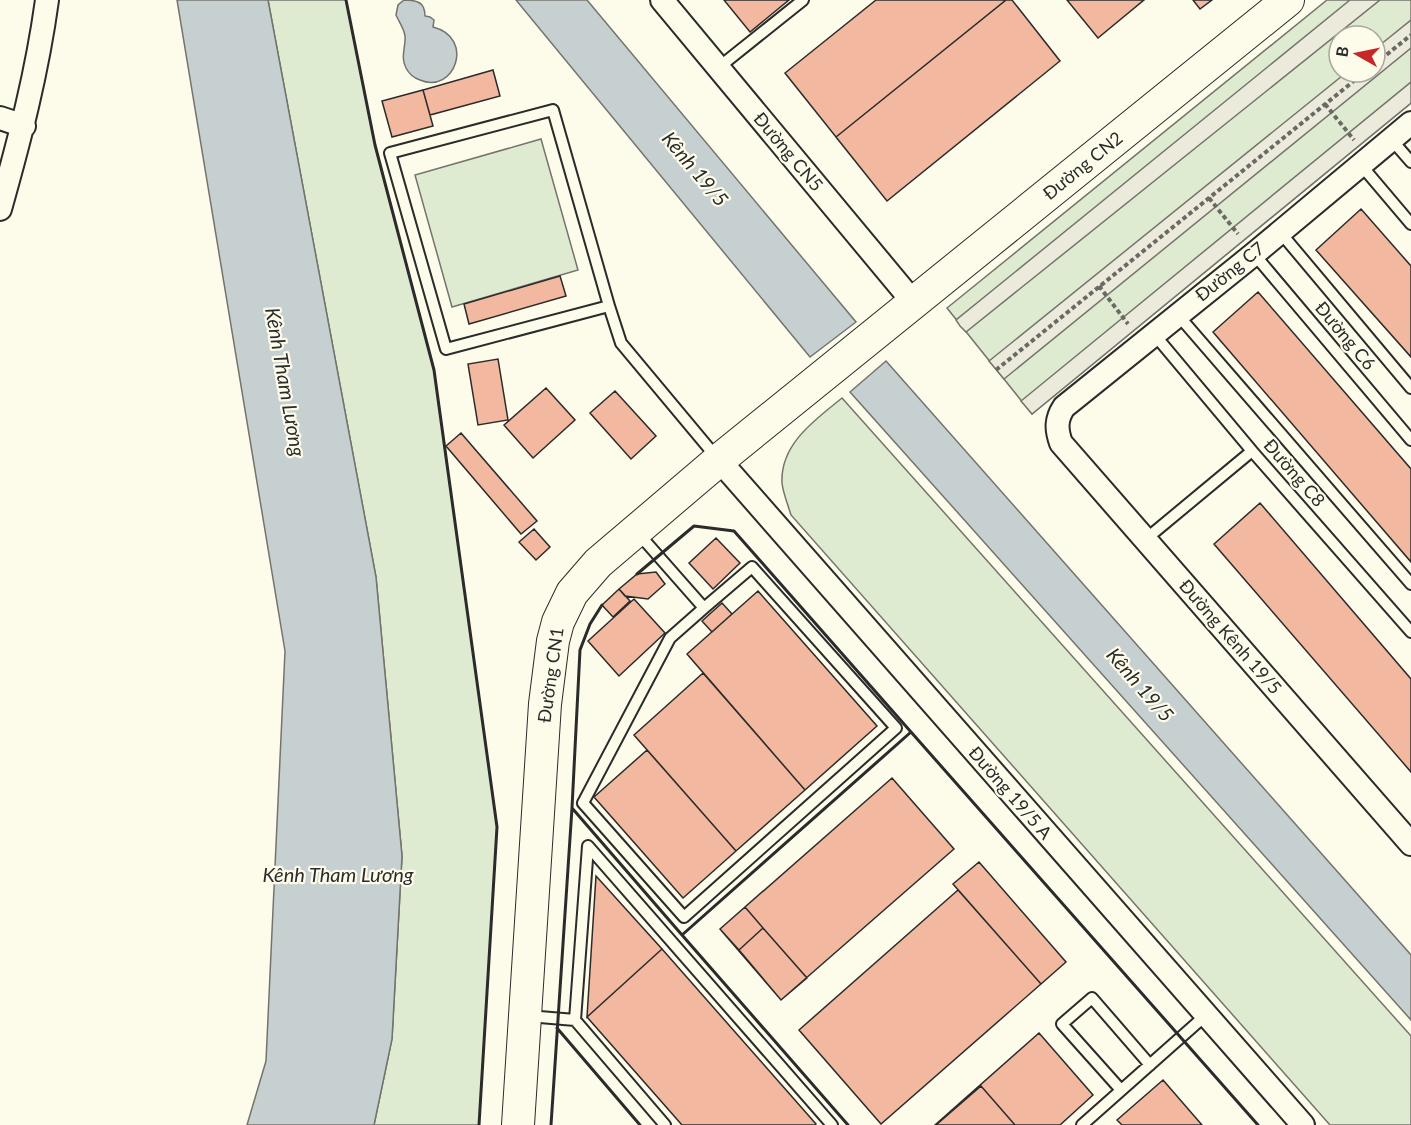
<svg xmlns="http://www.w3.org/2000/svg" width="1411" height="1125" font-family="Lato,sans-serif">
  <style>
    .green { fill: #deebd1; stroke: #74746e; stroke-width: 1.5; fill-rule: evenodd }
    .parking { fill: #eceadb; stroke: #74746e; stroke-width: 1.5 }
    .water { fill: #c7d0d0; stroke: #74746e; stroke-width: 1.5 }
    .building { fill: #f2b8a0; stroke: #2b2b2b; stroke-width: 1.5 }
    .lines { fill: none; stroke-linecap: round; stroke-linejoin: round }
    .lane-casing { stroke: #2b2b2b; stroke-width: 14 }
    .street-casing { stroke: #2b2b2b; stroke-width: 26 }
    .secondary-casing { stroke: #2b2b2b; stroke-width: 34 }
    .path { stroke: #6a6964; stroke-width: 4; stroke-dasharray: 4.5 3; stroke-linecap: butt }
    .lane { stroke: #fdfbea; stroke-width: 10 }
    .street { stroke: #fdfbea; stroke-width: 22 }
    .secondary { stroke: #fdfbea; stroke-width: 32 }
    .wall { stroke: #2b2b2b; stroke-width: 3 }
    .labels { text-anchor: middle; stroke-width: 4.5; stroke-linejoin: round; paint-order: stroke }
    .street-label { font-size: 18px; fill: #2b2b2b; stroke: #fdfbea }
    .water-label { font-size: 20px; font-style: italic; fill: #2b2b2b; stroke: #fdfbea }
  </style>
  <rect width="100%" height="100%" fill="#fdfbea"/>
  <!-- green -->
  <path class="green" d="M268,0H346L375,145L434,370L497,827L479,1125H374L392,1039L402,856L376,577Z
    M1327,0H1411V103L1032,414L947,308ZM1339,36H1375V72H1339Z
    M541,139L578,270L452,307L415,175Z
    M842,398L1411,1036V1125H1330L791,515C788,505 783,493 782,483C780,444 815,420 842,398Z"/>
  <!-- parking -->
  <path class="parking" d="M1350,0H1380L966,332L960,326L956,320Z
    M1411,20V48L1004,379L989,361L1347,72H1375V49Z
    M1411,82V103L1032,414L1021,401Z"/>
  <!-- water -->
  <path class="water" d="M177,0H268L376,577L402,856L392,1039L374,1125H247L266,1061L285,651Z
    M404,0C417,0 425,2 425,16L430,17L434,20L433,27C476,38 454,95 420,80C414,78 409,74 406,68C400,57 406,47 405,36C404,28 399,22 396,15L398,5Z
    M516,0H587L856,322L810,357Z
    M886,361L1411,955V1020L850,392Z"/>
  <!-- building -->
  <path class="building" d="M724,0H789L750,32Z
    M876,0H1006L836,137L785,73Z
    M1006,0H1012L1060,61L887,201L836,137Z
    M1067,0H1144L1098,38Z
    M1193,0H1212L1200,9Z
    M493,70L500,96L430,115L423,90Z
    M423,90L433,126L392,137L382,101Z
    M1361,209L1411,266V357L1316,250Z
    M560,276L566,296L469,324L464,304Z
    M1258,292L1411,469V562L1213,332Z
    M498,359L508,420L478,425L468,364Z
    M546,388L575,420L533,458L504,425Z
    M615,391L656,436L631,459L590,413Z
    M461,433L537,521L521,534L446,446Z
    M1260,503L1411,679V772L1214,544Z
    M534,529L550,547L536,560L519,542Z
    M716,538L740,563L713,589L689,563Z
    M656,572L665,584L648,599L625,596L619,589L637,574Z
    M619,589L630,601L613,617L602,605Z
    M758,591L877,726L805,790L687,654Z
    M634,599L665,633L619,676L588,641Z
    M722,603L732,614L712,632L702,621Z
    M703,673L805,790L736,851L634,735Z
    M647,750L736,851L683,898L594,797Z
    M892,778L954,849L781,1000L720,929Z
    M979,862L1066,962L1041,984L953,884Z
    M596,876L662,949L587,1017Z
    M958,890L1041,984L881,1124L799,1030Z
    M745,907L763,928L739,950L720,929Z
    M763,928L807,978L781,1000L739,950Z
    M662,949L816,1124L815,1125H682L587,1017Z
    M1039,1033L1093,1095L1060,1125H935Z
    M1163,1080L1202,1125H1122L1117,1120Z
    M981,1086L1015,1125H936Z"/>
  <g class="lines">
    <defs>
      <path id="lane" d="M718,68L803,0
        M1391,139L1411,162
        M1361,165L1411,224
        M1280,232L1411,388
        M1254,254L1411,440
        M609,306L553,110L390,153L446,349L609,306L621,343L717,458
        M1178,315L1411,584
        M1154,334L1252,451L1411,632
        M638,533L704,608L752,567L896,728L684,917L583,803L670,638L704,608
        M1146,539L1252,451
        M528,1016L575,1020L665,1125
        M575,1020L588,846L832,1125
        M1121,1090L1062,1024L1092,998L1150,1065
        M1082,1125L1206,1015"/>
      <path id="street" d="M662,0L914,303
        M0,118L24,126
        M1411,123L1254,254L1064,407C1056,419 1056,429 1061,443L1411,844
        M0,209C20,138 37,73 47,0
        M719,460L1303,1125"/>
      <path id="secondary" d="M518,1125L545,704L553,641L558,622L572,593L598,563L719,460L1288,0"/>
    </defs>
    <!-- lane casing -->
    <use href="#lane" class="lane-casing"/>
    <!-- street casing -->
    <use href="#street" class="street-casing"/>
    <!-- secondary casing -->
    <use href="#secondary" class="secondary-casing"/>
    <!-- path -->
    <path class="path" d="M1375,64L1411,35
      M1325,104L1354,140
      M1209,198L1238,234
      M1099,286L1128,324
      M996,370L1365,72"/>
    <!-- lane -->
    <use href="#lane" class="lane"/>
    <!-- street -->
    <use href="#street" class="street"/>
    <!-- secondary -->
    <use href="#secondary" class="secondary"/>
    <!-- wall -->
    <path class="wall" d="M346,0L375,145L434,370L497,827L479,1125
      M602,605L590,624L580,650L572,808L682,935L911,732L734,531L694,526L637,574
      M911,732L1258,1125
      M682,935L848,1125
      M557,1028L640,1125
      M551,1125L572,808"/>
  </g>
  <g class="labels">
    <!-- street labels -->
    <g class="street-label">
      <text transform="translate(788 152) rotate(50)" y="6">Đường CN5</text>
      <text transform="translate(1083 166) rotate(-39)" y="6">Đường CN2</text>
      <text transform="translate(1230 272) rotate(-39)" y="6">Đường C7</text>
      <text transform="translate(1345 336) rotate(50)" y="6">Đường C6</text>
      <text transform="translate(1294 473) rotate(49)" y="6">Đường C8</text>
      <text transform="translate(1230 637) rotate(49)" y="6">Đường Kênh 19/5</text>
      <text transform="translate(551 675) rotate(-82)" y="6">Đường CN1</text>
      <text transform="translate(1010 793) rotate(49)" y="6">Đường 19/5 A</text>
    </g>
    <!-- water labels -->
    <g class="water-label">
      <text transform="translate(695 169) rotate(50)" y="7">Kênh 19/5</text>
      <text transform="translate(285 382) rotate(80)" y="7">Kênh Tham Lương</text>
      <text transform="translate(1140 685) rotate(49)" y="7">Kênh 19/5</text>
      <text x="338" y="882">Kênh Tham Lương</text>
    </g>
  </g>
  <!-- north arrow -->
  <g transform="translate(1357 54) rotate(279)"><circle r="28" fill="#fdfbea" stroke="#a9a89e" stroke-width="1.5"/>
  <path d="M0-4.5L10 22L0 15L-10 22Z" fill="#c62828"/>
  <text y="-9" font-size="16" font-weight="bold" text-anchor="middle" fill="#2b2b2b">B</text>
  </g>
</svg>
